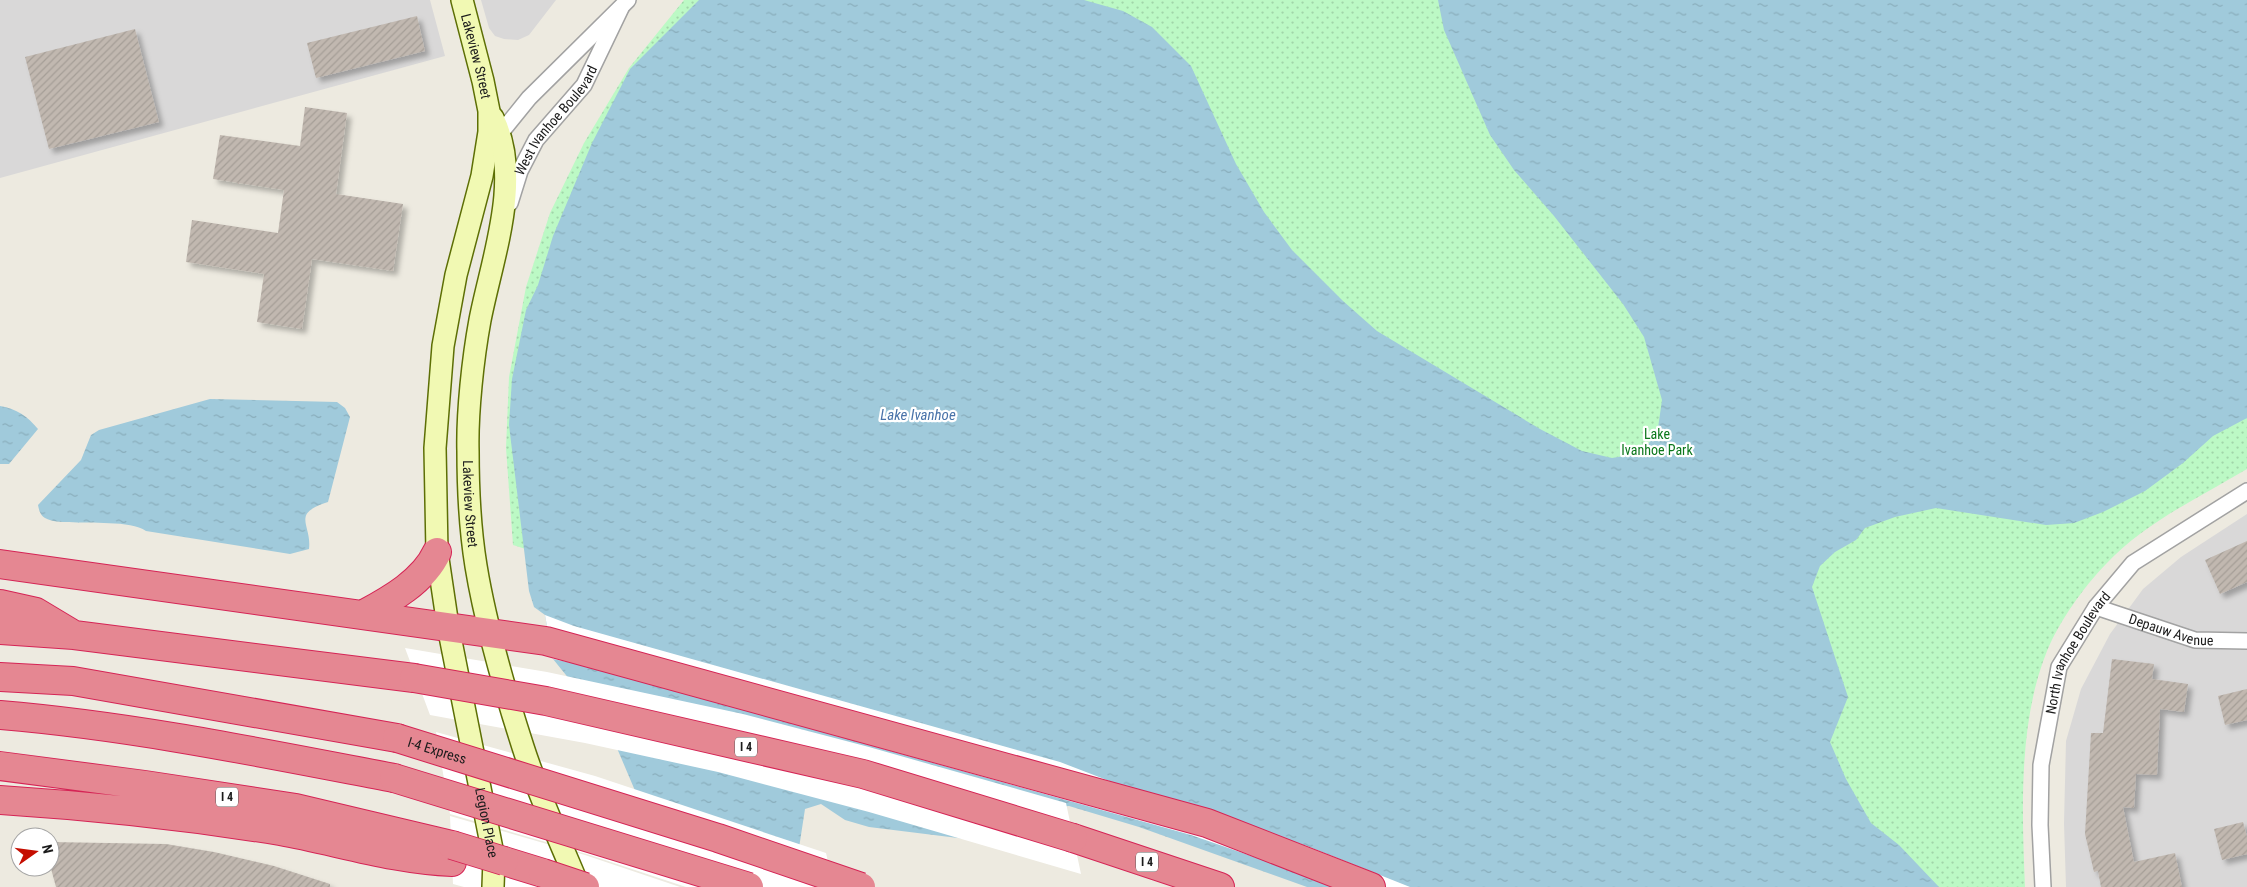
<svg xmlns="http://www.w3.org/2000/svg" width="2247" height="887" font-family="'Roboto Condensed',sans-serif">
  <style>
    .residential { fill: #d9d8d8 }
    .park { fill: url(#park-dots) }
    .water { fill: url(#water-ripples) }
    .pier { fill: #fff }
    .building { fill: url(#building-hatch); filter: url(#shadow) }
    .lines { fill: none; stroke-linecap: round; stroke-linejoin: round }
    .street-casing { stroke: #a2a2a2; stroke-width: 18 }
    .secondary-casing { stroke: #5d6f05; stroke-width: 24 }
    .highway-casing { stroke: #d52455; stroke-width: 30 }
    .street { stroke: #fff; stroke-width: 15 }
    .secondary { stroke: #f1f9b3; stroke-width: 21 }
    .highway { stroke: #e58792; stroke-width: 28 }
    .highway-bridge-casing { stroke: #d52455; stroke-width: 30; stroke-linecap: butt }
    .highway-bridge { stroke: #e58792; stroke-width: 28 }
    .labels { text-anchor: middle; stroke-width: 4.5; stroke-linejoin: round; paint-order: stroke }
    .shield { fill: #fff; stroke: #5f5f5f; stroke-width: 1 }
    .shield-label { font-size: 12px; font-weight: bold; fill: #1b1b1b }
    .street-label { font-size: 14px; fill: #1b1b1b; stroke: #fff }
    .park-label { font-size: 14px; fill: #0b771b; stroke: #fff }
    .water-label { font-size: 15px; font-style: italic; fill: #4973a9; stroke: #fff }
  </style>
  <defs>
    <pattern id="park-dots" width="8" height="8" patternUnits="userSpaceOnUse" patternTransform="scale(1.25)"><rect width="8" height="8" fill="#bcf9c5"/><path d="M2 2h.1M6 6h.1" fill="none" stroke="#a1d5a9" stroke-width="1.8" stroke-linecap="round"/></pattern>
    <pattern id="water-ripples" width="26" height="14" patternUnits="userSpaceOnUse" patternTransform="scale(1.25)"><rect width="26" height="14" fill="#a0cadb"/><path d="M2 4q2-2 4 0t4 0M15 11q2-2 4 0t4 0" fill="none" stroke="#89adbb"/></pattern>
    <pattern id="building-hatch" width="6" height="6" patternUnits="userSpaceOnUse" patternTransform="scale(1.25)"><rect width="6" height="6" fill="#c1b8b0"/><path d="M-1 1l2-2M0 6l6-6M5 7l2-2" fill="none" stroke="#a59e97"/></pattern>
    <filter id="shadow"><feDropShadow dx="4.5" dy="4.5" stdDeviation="2.5" flood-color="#0004"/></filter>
  </defs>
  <rect width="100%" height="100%" fill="#edeae0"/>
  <!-- residential -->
  <path class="residential" d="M0,0H430L445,56L0,178Z
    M481,0H556L529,35L518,40L504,39L495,36L489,28Z
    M2247,514V887H2066L2064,823L2066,741L2081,689L2110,634L2143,589L2181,557Z"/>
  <!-- park -->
  <path class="park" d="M684,0H2247V469C2200,497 2144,523 2106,564C2083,588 2060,620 2047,651C2018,722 2022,812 2025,887H1601L513,545L506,448L509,377L526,287L550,213L584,143L629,68Z"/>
  <!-- water -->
  <path class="water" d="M699,0H1084L1123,11L1152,27L1191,66L1236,164L1264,212L1292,250L1343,301L1377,331L1540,429L1582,451L1612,458L1630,455L1646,448L1658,428L1662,400L1644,337L1623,304L1554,216L1514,170L1490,135L1444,30L1438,0H2247V418L2213,436L2183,463L2145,491L2103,512L2074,523L2046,525L1936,508L1895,517L1865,528L1856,540L1835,552L1820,566L1812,587L1848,697L1830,742L1846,779L1871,823L1899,845L1939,887H1307L1139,827L1069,806L1036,809L966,839L869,827L845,820L821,804L805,809L793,887L639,800L608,727L553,659L545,615L534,607L529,591L509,425L512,379L526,310L538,285L553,236L592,143L630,69Z
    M210,399L337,402L345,408L350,417L328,502C290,514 312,524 309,549L290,554L146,531C130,520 90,524 69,522C61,522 52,522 45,518C40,515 39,510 38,505L81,460L91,435L99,430Z
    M0,406C17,409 27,416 38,429L9,464H0Z"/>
  <!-- pier -->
  <path class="pier" d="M545,615L574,626L1060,762L1138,792L1221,817L1307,846L1410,887H1340L1191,835L587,666L553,659Z
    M405,648L547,672L743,714L869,747L1066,803L1081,874L869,812L718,772L585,743L430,715Z
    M436,732L595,776L826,853L834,887H686L590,855L450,814Z
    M450,816L585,855L680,887H464L453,884Z"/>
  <!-- building -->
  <path class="building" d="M417,16L425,51L316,78L307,43Z
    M135,29L159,122L49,149L25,57Z
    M305,107L347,113L336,194L403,204L393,271L312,259L302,329L257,322L264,274L186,262L192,220L278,233L284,190L213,179L220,135L300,146Z
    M2247,541V582L2220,594L2205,560Z
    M2112,659L2154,664L2152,679L2188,684L2184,712L2160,709L2157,775L2136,774L2134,808L2123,807L2134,862L2175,853L2182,887H2101L2098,871L2094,872L2085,834L2091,733H2103Z
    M2247,689V720L2225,725L2218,696Z
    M2243,822L2247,837V854L2222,860L2214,829Z
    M50,842L166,844L214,852L274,866L330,884V887H56L50,865Z"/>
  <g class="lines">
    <defs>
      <g id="street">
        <path d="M495,140L529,98L628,0"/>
        <path id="s1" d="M510,203L520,171L536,140L584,85L621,8"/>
        <path id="s2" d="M2096,607L2195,640L2247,641"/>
        <path id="s3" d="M2043,887L2040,825L2041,765L2059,667L2096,607L2133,563L2247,491"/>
      </g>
      <g id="secondary">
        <path id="s4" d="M462,0L483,81L489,111V132L482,176L456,275L443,346L435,448L437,552L448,626L494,859L493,887"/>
        <path id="s5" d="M493,118C523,178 492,258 480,320C473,358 467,413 468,451C468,488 470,529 476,566C486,627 504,688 523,747C538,794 560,841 579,887"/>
      </g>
      <path id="highway" d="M0,564L546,641L1207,823L1371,887
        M0,604L36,612L71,633
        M364,614C390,600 424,581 437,552
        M0,630L74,635L414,678
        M0,677L73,681L397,738
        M0,715C132,726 263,753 394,778
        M0,766L145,785L296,808L452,845
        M0,800C94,806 187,816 280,831C336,841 394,860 452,862
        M1073,838L1220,887
        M504,861L543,873"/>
    </defs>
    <!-- street casing -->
    <use href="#street" class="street-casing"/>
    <!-- secondary casing -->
    <use href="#secondary" class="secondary-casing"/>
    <!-- highway casing -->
    <use href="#highway" class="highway-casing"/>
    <!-- street -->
    <use href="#street" class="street"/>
    <!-- secondary -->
    <use href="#secondary" class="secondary"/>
    <!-- highway -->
    <use href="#highway" class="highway"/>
    <defs>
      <g id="highway-bridge">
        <path d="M414,678L546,701L863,774L1073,838"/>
        <path id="s6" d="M397,738L718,838L861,887"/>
        <path d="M394,778L749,887"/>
        <path d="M452,845L504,861"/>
        <path d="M543,873L585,887"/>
      </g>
    </defs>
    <!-- highway-bridge casing -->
    <use href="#highway-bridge" class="highway-bridge-casing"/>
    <!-- highway-bridge -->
    <use href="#highway-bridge" class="highway-bridge"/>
  </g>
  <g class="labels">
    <!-- shield labels -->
    <g class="shield">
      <rect x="735" y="737.5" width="22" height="19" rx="4"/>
      <rect x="216" y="787.5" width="22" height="19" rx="4"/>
      <rect x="1136" y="852.5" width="22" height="19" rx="4"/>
    </g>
    <g class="shield-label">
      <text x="746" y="751">I 4</text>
      <text x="227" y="801">I 4</text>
      <text x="1147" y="866">I 4</text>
    </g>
    <!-- street labels -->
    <g class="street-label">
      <text dy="5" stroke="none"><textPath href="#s4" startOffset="58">Lakeview Street</textPath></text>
      <text dy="5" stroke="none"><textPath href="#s1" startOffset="96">West Ivanhoe Boulevard</textPath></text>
      <text dy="5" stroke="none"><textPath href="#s5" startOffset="391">Lakeview Street</textPath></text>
      <text dy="5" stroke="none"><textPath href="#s2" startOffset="79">Depauw Avenue</textPath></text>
      <text dy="5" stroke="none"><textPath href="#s3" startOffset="242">North Ivanhoe Boulevard</textPath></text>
      <text dy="5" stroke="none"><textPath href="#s6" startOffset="42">I-4 Express</textPath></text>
      <text dy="5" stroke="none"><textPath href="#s4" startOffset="836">Legion Place</textPath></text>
    </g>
    <!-- park labels -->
    <g class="park-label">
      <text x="1657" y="439">Lake<tspan x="1657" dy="16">Ivanhoe Park</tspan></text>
    </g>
    <!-- water labels -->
    <g class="water-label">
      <text x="918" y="420">Lake Ivanhoe</text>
    </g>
  </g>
  <!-- north arrow -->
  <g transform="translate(35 852) rotate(76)"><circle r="24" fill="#ffffff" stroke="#a4a4a4"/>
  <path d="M0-4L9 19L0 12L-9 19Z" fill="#c50e01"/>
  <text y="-8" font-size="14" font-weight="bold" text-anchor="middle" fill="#1b1b1b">N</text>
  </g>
</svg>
